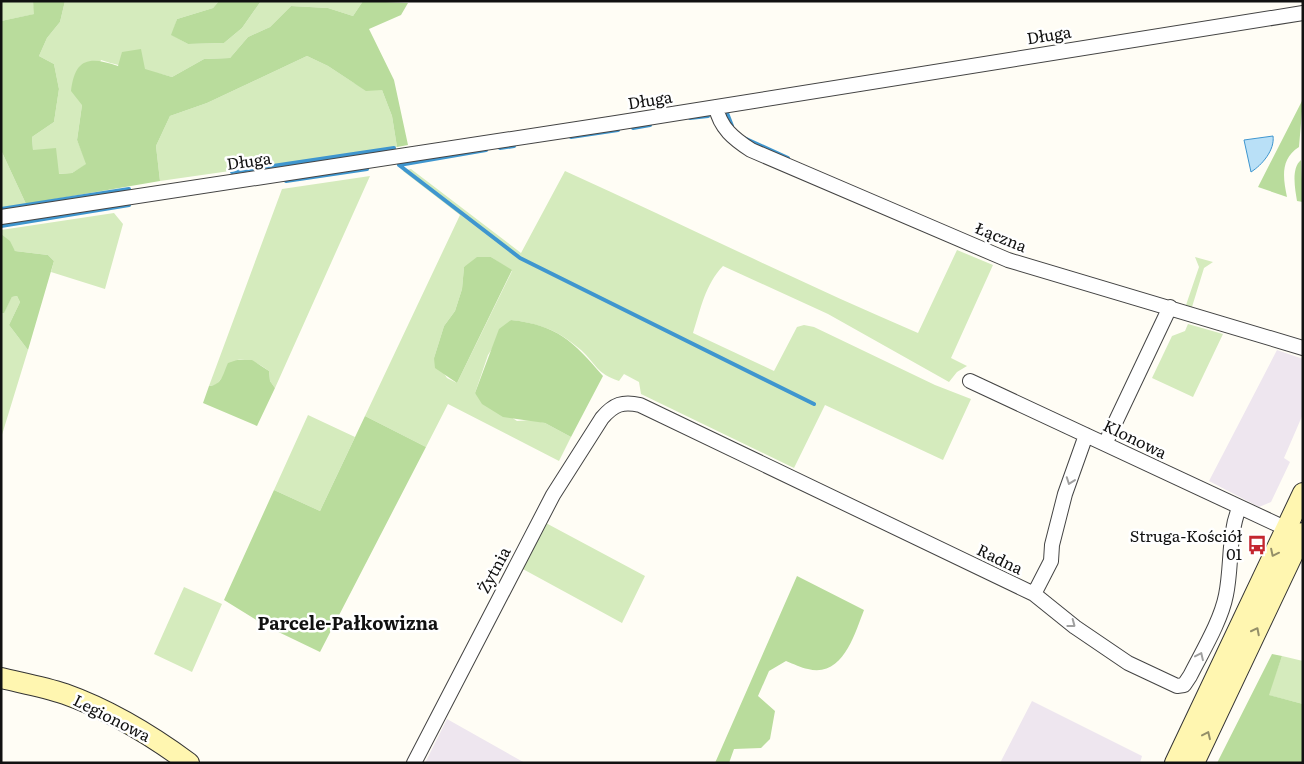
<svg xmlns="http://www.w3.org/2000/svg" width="1304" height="764" font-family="Literata,serif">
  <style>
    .industrial { fill: #eee6ef }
    .green { fill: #d5ebbd; fill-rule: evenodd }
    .forest { fill: #b9dc9c }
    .water { fill: #b9e0f7; stroke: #3f96cf }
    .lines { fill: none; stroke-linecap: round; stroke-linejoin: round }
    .stream { stroke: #3f96cf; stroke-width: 4 }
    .street-casing { stroke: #444; stroke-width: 16 }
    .secondary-casing { stroke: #333; stroke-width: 22 }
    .street { stroke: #fff; stroke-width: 14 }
    .secondary { stroke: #fff6b0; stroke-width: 20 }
    .oneway { stroke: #a0a0a0 }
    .oneway2 { stroke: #948f68 }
    .labels { text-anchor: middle; stroke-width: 5; stroke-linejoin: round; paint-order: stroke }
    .street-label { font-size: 16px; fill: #111; stroke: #fff }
    .poi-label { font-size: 16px; fill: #111; stroke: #fff; text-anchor: end }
    .neighbourhood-label { font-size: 18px; font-weight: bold; fill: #111; stroke: #fff }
  </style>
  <rect width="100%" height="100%" fill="#fffdf5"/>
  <!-- industrial -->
  <path class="industrial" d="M1277,350L1303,359V414L1284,458L1290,462L1271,502L1259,507L1209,481Z
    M1032,701L1142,756L1140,763H1000Z
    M447,719L525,763H425Z"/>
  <!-- green -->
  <path class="green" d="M1,1H33L35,14L1,21Z
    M65,1H219L213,8L177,19L172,35L188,44L224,43L242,28L261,1H363L353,16L328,8L291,6L270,27L248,37L230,58L204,59L172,77C148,70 124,68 101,60L82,105L77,140L87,164L72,173L58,174L33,150L32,137L54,122L59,89L54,64L39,56L47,38L60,22Z
    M307,56L328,66L354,83L382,90L392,116L397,147L160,181L156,146L170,116L207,103Z
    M1,150L26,204L1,208Z
    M411,169L521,253L565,171C684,225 801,283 918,333L957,250L993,265L951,358L967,366L957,372L949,382L828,314L723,266C705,285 701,308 693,333L774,371L797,327L804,325L814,327L935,385L971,399L943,460L825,405L794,468L641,394L639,382L624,374L619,381C596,373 597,365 581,350C558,330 541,324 511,320L488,355L475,393L517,421L532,420L545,423L571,437L559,461L448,404L426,447L365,416L460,215L403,171ZM491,257L512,271L457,383L447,378L434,358L444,326L455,311L462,289L464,267Z
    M370,176L275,388L270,381L269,371C258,363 250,359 237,360L216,385L209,386L282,189Z
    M114,213L123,224L105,289L51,272L54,261L48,255L15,251L1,234V230Z
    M1195,257L1213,262L1204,268L1192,307L1186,305L1199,267Z
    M17,296L20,302L9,325L28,350L1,438V313L4,312L12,297Z
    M1188,324L1223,334L1193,397L1152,378L1172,336L1185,331Z
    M308,415L355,437L320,511L274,490Z
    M544,522L645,576L622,623L521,568Z
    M184,587L222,604L192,672L154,654Z
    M1282,656L1303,661V704L1268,695Z"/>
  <!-- forest -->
  <path class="forest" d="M33,1H65L60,22L47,38L39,56L54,64L59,89L54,122L32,137L33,150L56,148L59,174L72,173L86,164L77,140L82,105L71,91C75,58 89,56 118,66L122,52L141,49L145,69L172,77L204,59L230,58L248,37L270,27L291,6L328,8L353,16L363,1L408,3L401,15L369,29L394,80L408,145L397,147L392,116L382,90L366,91L328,66L307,56L207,103L170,116L156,146L160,181L26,204L1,150V21L34,14Z
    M219,1H261L242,28L224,43L188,44L171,35L177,19L213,8Z
    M1303,99L1299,147C1280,159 1283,178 1287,197L1258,187Z
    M1301,160L1303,202L1297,201C1295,189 1291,168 1301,160Z
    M1,234L10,241L15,251L48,255L54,261L28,350L9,325L20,302L17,296L12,297L4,313H1Z
    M477,257H491L512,270L457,383L435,368L434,358L444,326L455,311L462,289L464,267Z
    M511,320C557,325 573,341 603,376L571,437L545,423L503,417L482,404L475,393L499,329Z
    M237,360H252L269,371L270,381L275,388L257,426L203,403L209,386C222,385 223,374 228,363Z
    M365,416L426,447L320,652L266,626L224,600L274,490L320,511Z
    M797,576L864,610C855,633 843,678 808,669C801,668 794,664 786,661L769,671L758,696L775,711L770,739L761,748L734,749L729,763H715Z
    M1272,654L1282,656L1269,695L1303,704V763H1217Z"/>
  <!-- water -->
  <path class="water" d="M1273,136C1275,150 1262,165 1251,172L1244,140Z"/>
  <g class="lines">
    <!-- stream -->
    <path class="stream" d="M727,113L732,126
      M690,118L708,116
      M633,128L650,125
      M571,137L618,130
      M744,138L788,158
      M500,148L514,146
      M399,165L520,258L814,404
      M399,165L486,150
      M232,172L394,148
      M286,181L367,169
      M1,209L129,189
      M1,226L129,205"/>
    <defs>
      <path id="street" d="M716,107C720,128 734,139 751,150L1008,260L1303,348
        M1,217L616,123L1303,13
        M970,381L1285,528
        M1105,444L1170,307
        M1034,594L1051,561L1052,545L1065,494L1086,435
        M414,763L553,495L602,418C614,404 623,401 640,405L1034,594L1075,627L1128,663L1177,686L1184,685L1190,676C1202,652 1221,621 1226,595C1232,566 1228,536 1239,508"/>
      <path id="secondary" d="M1,678C22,683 44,687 65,694C110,710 151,735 189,763
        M1175,763L1303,493
        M1194,763L1303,533"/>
    </defs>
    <!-- street casing -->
    <use href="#street" class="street-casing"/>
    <!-- secondary casing -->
    <use href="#secondary" class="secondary-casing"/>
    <!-- street -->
    <use href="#street" class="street"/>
    <!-- secondary -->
    <use href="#secondary" class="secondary"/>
  </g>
  <!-- one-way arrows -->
  <defs><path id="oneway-chevron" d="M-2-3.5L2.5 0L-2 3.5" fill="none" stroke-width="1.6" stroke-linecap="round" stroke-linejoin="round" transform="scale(1.25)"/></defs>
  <g class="oneway">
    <use href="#oneway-chevron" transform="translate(1070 481) rotate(110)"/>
    <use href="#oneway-chevron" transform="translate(1072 624) rotate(37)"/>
    <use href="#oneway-chevron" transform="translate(1200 656) rotate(-65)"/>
  </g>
  <g class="oneway2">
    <use href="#oneway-chevron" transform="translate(1274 553) rotate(116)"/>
    <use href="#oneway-chevron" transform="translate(1256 631) rotate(-63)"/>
    <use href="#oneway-chevron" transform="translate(1207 735) rotate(-65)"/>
  </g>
  <!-- icons -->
  <defs>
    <symbol id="bus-bare" viewBox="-9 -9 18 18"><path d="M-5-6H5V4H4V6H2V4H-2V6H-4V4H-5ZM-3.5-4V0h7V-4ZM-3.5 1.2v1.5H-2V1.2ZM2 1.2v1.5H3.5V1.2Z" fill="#c4262e" stroke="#fff" stroke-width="2.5" paint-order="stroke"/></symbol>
  </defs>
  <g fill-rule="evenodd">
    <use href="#bus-bare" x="1243" y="531" width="28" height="28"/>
  </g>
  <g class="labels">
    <!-- street labels -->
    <g class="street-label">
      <text transform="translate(1049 35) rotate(-9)" y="6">Długa</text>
      <text transform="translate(650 100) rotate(-9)" y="6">Długa</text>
      <text transform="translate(249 161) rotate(-8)" y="6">Długa</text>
      <text transform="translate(1001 237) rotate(22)" y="6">Łączna</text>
      <text transform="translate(1135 439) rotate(26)" y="6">Klonowa</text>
      <text transform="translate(1000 559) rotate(26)" y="6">Radna</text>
      <text transform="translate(494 570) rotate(-62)" y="6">Żytnia</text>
      <text transform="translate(112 718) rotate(27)" y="6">Legionowa</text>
    </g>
    <!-- poi labels -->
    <g class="poi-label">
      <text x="1242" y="542">Struga-Kościół<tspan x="1242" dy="18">01</tspan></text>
    </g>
    <!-- neighbourhood labels -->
    <g class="neighbourhood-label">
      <text x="348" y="630">Parcele-Pałkowizna</text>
    </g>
  </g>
  <!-- border -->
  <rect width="1304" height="764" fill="none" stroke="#111111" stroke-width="5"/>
</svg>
